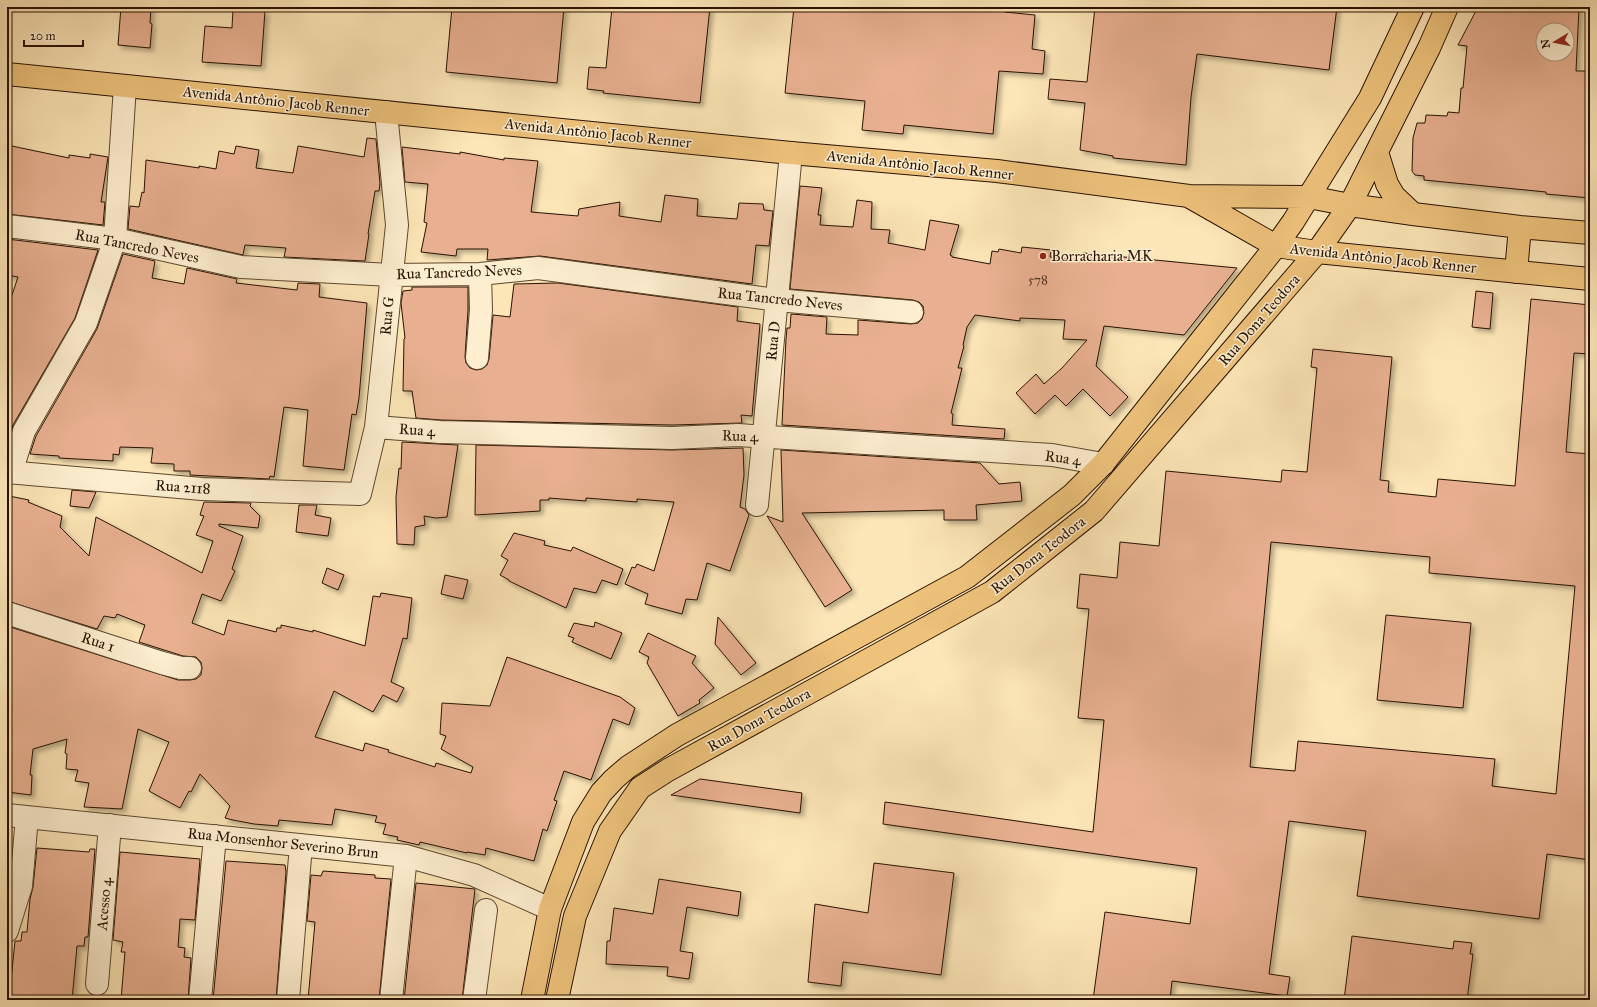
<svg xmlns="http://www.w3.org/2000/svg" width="1597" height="1007" font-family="'IM FELL Great Primer',serif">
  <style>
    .building { fill: #e8b090; stroke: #291201; fill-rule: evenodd; filter: url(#shadow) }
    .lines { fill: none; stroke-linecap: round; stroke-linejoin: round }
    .minor-casing { stroke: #5e472e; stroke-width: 24 }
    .major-casing { stroke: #291201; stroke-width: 24 }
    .minor { stroke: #fdeed0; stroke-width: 22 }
    .major { stroke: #eec27b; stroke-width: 22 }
    .poi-dot { fill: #8f2418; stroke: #fdeed0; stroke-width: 1.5 }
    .labels { text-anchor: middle; stroke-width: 3; stroke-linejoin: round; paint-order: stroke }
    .number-label { font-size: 13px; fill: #593a25 }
    .street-label { font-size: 15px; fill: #291201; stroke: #fdeed0 }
    .poi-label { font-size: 15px; fill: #291201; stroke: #fdeed0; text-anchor: start }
  </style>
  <defs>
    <filter id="shadow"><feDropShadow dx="3.5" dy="3.5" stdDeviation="2" flood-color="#0004"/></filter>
  </defs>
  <rect width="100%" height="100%" fill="#fce5b6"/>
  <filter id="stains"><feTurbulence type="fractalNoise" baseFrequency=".005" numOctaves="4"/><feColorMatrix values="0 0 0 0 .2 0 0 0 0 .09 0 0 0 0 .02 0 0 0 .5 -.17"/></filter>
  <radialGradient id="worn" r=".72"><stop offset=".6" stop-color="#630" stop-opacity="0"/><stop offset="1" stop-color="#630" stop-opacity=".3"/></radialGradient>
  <!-- building -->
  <path class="building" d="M121,7H151L150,23L152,24L150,48L118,45Z
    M452,7H564L557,83L446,72Z
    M612,7H710L700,103L603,93L604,91L587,89L589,67L606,68Z
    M794,7H1006L1005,12L1035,15L1032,49L1045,51L1043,74L999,71L993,134L904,125L903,134L862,130L865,101L785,93Z
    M1095,7H1186L1211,11L1212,7H1337L1329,70L1197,54L1191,97L1186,165L1113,158V156L1080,150L1085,103L1048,99L1050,79L1087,82Z
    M1478,7H1579L1576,71H1590V198L1546,194V192L1424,180V176L1415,175L1412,171L1413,138L1417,123H1425L1426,115L1447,116L1448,112L1459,113L1461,88H1463L1467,46L1458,45ZM1543,30H1567V54H1543Z
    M233,9L265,11L261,66L202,62L205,26L232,28Z
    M367,138L376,139L380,184L379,191H375L368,234H369L365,261L284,257L286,248L245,245L243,255L128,229L130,206L139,207L142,192L144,193L146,160L199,168V166L216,169L219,151L234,154L236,146L259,150L256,168L293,173L298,146L364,157Z
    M7,145L69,158V155L90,158V154L108,157L101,202H105L103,225L7,214Z
    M402,147L460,154V152L504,160V158L538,161L531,212L578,216L579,209L620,202L619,216L661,222L665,195L698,199L697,216L737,219L739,203L763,204L764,210L773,211L769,246L756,245L752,284L540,256L487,260L488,249H457L456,256L421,252L427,223L424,222L428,184L405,182Z
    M800,186L822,188L818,215H821L820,225L853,227L857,200L872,202L871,229L890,230L888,243L925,250L930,220L959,225L950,255L952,256V257L990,264L992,251L998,252L999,249L1021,253L1022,247L1051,250L1050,257L1082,261L1083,253L1237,268L1184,335L1104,326L1096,366L1128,397L1110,416L1083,389L1066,406L1055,395L1035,414L1016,393L1036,374L1044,384L1062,368L1087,340L1063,339L1065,320L1020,318V321L975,315L967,327L963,345L964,346L958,368H962L951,413L953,414L952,425L1005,429L1004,439L782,425L786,339L787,328H790L791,314L827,317L826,334L858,335V320L911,324L918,323L922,319L924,313L923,306L919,302L913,300L790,289Z
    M7,239L98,250L75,318L13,425L7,444V329L11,311L7,310L18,277L7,275Z
    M123,254L155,261L152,278L184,284L187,268L237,279L236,283L297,290L298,283L320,284L319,297L367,303L359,398L356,415L352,414L344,470L303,466L308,410L284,407L274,477L270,476L269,479L190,475V471H174V464L151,463L153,448L120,447L119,455L113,454V461L59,458V456L30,454L36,436L97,329Z
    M514,284L558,283L738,307L737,321L760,324L752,416L741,415L742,423L672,425L441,420L416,418L412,391H403L404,339L405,338L401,303L403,291L412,290V287H468V310L465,357L466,363L470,368L476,370L482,369L487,365L489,359L493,315L510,317Z
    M1476,291L1493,293L1490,329L1472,327Z
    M1531,299L1590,305V354L1574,353L1566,452L1590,454V860L1547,854L1539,919L1357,896L1366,831L1289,821L1269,974L1290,977L1287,996L1172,981L1170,1000H1093L1105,912L1190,924L1197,868L883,824L885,802L1093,832L1104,720L1078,718L1089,609L1077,608L1080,574L1117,578L1120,542L1159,546L1166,471L1281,482L1282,470L1307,472L1317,368L1311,367L1313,349L1392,357L1380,480L1389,481L1388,492L1436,497L1438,479L1515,486ZM1271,542L1430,557L1429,573L1575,586L1556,794L1492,786L1495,759L1298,741L1295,771L1250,767Z
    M402,442L458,445L447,517L436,518L424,516L425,525L415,527L414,545L397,544L396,497L399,468L401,469Z
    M476,445L672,450L743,448L744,475L740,507L745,509L749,515L730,571L707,563L697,600L686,599L682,614L645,604L648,594L625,584L632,567L635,568L637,564L654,571L674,502L637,499V502L586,498V501L549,498V500H540V511L475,515Z
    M781,450L980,463L999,484L1020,482L1022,501L976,505L977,520H944V510L802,513L852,590L825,607L767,516L783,522Z
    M72,490L96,492L89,508L70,506Z
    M9,496L29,500L28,502L62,516L60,527L89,556L96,517L202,573L213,541L196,535L204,516L200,515L204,502L251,503L250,506L260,516L258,528L219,524V526L243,536L232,569L235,571L221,601L202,594L192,623L224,635L228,620L276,632L277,628H281V625L313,632V630L365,646L373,596L380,597L381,593L412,598L407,639L403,638L391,682L404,688L397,702L383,695L373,712L334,691L315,737L363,751L365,743L389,750L388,752L435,767L436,763L471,773L473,767L441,749L446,736L440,734L442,703L490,706L507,657L620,697L635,708L629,725L613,719L591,780L564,771L554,800L557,801L547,831L543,829L534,861L486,848L485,855L467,852V853L420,842L419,845L397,840L398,837L383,834L386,824L375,822L377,816L335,809L332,825L279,820L278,826L254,824L233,820L225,818L230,806L200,774L191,792L189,791L180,808L149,791L169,742L138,729L122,809L84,807L89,783L75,781L78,770L66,769L67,754L65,753L67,739L33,749L30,775H32L31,795L7,792V626L178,680H190L196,679L201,675L202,668L201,662L196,657L183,656L139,642L145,625L117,614L115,618L104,616L97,629L7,601V507Z
    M299,505H317L315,515L331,518L328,536L296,532Z
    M514,533L545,541L544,545L571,551L573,547L623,569L617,585L602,580L596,593L574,588L566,608L509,581V580L500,575L508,560L501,556Z
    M327,568L344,575L338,590L322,583Z
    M445,575L468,580L463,599L441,594Z
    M1386,615L1471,623L1463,708L1377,700Z
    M718,617L756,663L741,675L715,644Z
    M595,622L622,633L611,659L572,642L574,638L568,636L574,623L594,627Z
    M648,633L696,656L692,663L714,688L699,700L700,703L678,716L647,663L649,657L639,652Z
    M700,779L802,793L800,813L671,795Z
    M37,848L89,852L90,849H95L88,937H85L84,946H77L72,1000H9L15,941H21L22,932H27L30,899L33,887Z
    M120,852L200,859L195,920L180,919L178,947L185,948L184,957L191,958L188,1000H121L125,952H121L123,942L113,940Z
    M226,861L285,865L286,872L276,1000H213Z
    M874,863L954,873L941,975L843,962L841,986L808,982L815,904L868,913Z
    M323,871L375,875V878L391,879L379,1000H308L315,922L307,921L311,875L321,876Z
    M659,879L741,892L738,916L687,907L680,951L693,953L689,979L667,976L668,967L606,964L607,941H610L614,908L653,914Z
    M416,883L475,889L462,1000H404Z
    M1352,936L1453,949L1454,941L1472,943L1470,954H1473L1467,1000H1344Z"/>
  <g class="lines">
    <defs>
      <path id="minor" d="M7,226L115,239L241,267L391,275L480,274L538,268L777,300L912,312
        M477,358L481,310L480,274
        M376,427L440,432L634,437L672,438L738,435L1052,455L1103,464
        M7,472L202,489L360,494L376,427L397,225L386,112
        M11,473L24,431L86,323L115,239L125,86
        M757,505L791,153
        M7,613L162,663L181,668H190
        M7,815L406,856L474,875L550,909
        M7,931L21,886L27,817
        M97,984L110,825
        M200,1000L215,836
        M288,1000L301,845
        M391,1000L406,856
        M474,1000L486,910"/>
      <path id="major" d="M7,74L791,153L997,171L1189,196L1309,197L1350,205L1413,214L1520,227L1590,233
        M1377,152L1387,184L1394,196L1413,214
        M1190,197L1276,246L1317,252L1590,279
        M1516,272L1520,227
        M532,1000L550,909L583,822L601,793L614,779L628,767L677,735L967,577L1072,495L1103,464L1276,246L1293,222L1370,98L1413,7
        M557,1000L575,916L610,831L640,788L668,770L992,592L1094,511L1317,252L1350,205L1429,48L1447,7"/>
    </defs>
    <!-- minor casing -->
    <use href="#minor" class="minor-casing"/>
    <!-- major casing -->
    <use href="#major" class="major-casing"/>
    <!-- minor -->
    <use href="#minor" class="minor"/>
    <!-- major -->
    <use href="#major" class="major"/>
  </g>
  <!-- markers -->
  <circle class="poi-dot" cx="1043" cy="256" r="4"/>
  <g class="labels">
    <!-- number labels -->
    <g class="number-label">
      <text x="1038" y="284">578</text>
    </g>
    <!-- street labels -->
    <g class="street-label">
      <text transform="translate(276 101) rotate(6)" y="5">Avenida Antônio Jacob Renner</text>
      <text transform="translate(598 133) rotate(6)" y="5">Avenida Antônio Jacob Renner</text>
      <text transform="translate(920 165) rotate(6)" y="5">Avenida Antônio Jacob Renner</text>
      <text transform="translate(137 246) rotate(11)" y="5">Rua Tancredo Neves</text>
      <text transform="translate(1383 258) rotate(6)" y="5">Avenida Antônio Jacob Renner</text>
      <text transform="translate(459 272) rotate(-2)" y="5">Rua Tancredo Neves</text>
      <text transform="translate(780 299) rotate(6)" y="5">Rua Tancredo Neves</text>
      <text transform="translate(387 316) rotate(-85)" y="5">Rua G</text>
      <text transform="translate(1259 320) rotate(-49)" y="5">Rua Dona Teodora</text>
      <text transform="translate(773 341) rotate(-84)" y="5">Rua D</text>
      <text transform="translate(417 430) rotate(4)" y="5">Rua 4</text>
      <text transform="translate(740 436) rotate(2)" y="5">Rua 4</text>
      <text transform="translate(1063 458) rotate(8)" y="5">Rua 4</text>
      <text transform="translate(183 487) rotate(4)" y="5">Rua 2118</text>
      <text transform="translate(1038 555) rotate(-38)" y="5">Rua Dona Teodora</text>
      <text transform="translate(98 642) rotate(18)" y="5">Rua 1</text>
      <text transform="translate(759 720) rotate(-29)" y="5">Rua Dona Teodora</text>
      <text transform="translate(283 843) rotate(6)" y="5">Rua Monsenhor Severino Brun</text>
      <text transform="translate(104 904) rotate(-85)" y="5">Acesso 4</text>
    </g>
    <!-- poi labels -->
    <g class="poi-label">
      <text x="1051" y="261">Borracharia MK</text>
    </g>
  </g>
  <!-- margin -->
  <rect width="1597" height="1007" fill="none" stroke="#fce5b6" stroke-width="24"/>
  <rect x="8" y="8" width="1581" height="991" fill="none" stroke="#291201" stroke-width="2"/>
  <rect x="12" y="12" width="1573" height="983" fill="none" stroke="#291201"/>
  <!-- north arrow -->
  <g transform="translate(1555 42) rotate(260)"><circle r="19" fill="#fdeed0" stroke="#a8967d"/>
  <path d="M0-3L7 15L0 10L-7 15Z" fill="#8f2418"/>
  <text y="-6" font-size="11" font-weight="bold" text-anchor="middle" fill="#291201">N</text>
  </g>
  <!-- scale -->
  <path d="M24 40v6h59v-6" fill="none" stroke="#291201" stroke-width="2"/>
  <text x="30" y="40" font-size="12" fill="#291201" stroke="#fdeed0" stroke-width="3" paint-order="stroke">20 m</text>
  <rect width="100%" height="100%" filter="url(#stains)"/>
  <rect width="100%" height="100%" fill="url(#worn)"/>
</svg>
